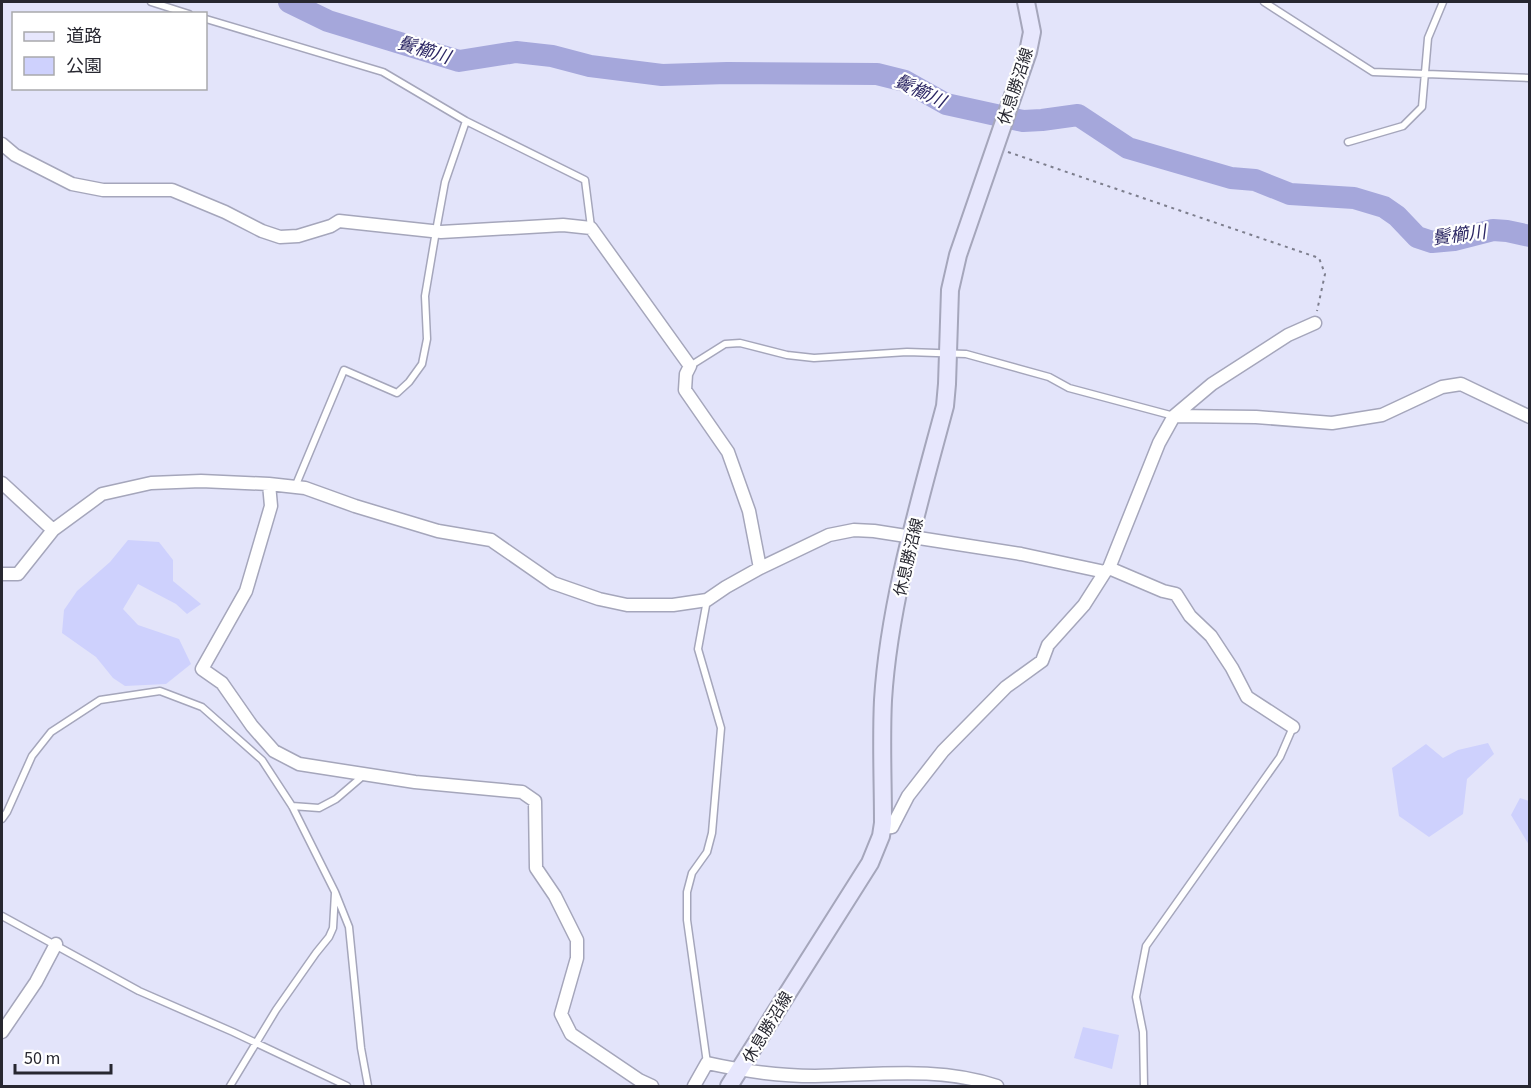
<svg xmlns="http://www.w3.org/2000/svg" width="1531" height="1088" font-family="'Source Sans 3','Noto Sans JP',sans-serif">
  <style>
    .green { fill: #ced1fd }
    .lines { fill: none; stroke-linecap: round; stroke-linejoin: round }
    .river { stroke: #a5a7db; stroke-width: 22 }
    .service-casing { stroke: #a5a6bb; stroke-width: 9 }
    .minor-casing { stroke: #a5a6bb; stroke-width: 15 }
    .secondary-casing { stroke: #a5a6bb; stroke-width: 20 }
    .path { stroke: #7d7e8d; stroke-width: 2; stroke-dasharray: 3 4.5; stroke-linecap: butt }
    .service { stroke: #fff; stroke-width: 6 }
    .minor { stroke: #fff; stroke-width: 12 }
    .secondary { stroke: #e7e7fd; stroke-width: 16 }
    .labels { text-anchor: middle; stroke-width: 4.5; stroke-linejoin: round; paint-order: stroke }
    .street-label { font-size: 16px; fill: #272730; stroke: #fff }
    .water-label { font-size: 18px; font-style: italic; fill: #2c2764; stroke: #fff }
  </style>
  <rect width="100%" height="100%" fill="#e3e4fa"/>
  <!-- green -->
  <path class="green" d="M128,540L159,542L173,560V581L201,604L187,614L176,604L138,584L123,609L138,625L179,639L191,664L166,684L125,686L113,678L96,657L62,633L64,610L77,591L110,562Z
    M1488,743L1494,754L1467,779L1463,814L1429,837L1399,816L1392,768L1426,744L1443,758L1458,750Z
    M1520,798L1529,801V845L1511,815Z
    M1083,1027L1119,1035L1112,1069L1074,1058Z"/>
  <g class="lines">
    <!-- river -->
    <path class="river" d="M289,2L328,21L459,61L516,52L552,56L590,66L662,75L727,73L877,74L905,81L946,104L978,111L1023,121L1042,120L1078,115L1128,148L1231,178L1255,180L1290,194L1354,198L1384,207L1397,216L1417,237L1432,242L1454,240L1493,230L1507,231L1530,236"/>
    <defs>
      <path id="service" d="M151,2L189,14
        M1264,2L1373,72L1530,78
        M206,19L383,72L466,121L585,180L591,227
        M1348,142L1403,126L1422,107L1428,38L1443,2
        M690,366L725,344L740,343L787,355L814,358L907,352L966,354L1049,377L1069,388L1174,416
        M295,487L344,370L397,393L409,382L422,364L427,339L425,296L436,231L445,182L466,121
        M292,806L319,808L336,799L364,775
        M2,819L7,812L32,756L51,732L100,700L160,691L202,707L262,760L292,806L335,892L349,927L361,1048L368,1086
        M2,916L139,991L233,1032L347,1086
        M707,1063L687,920V892L692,873L707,852L712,833L721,728L698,649L707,600
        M230,1086L276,1010L316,953L329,937L333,928L335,893
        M1144,1086L1143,1032L1136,997L1146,946L1280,757L1293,727"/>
      <path id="minor" d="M2,144L15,155L72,184L103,190H172L225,212L262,231L280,237L298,236L331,226L339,221L441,232L563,225L591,228L690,366L686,374L685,390L728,452L749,511L760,568
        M1174,416L1256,417L1332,423L1382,415L1442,387L1461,384L1530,417
        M2,483L53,530
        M269,484L271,506L246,591L202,669L222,683L252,726L274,751L299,764L415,782L522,792L535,801L536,868L555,896L577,940V958L561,1014L571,1034L639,1080L652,1086
        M1109,568L1159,443L1174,416L1212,384L1288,335L1315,323
        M2,574H18L53,530L102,494L151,483L201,481L269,484L305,488L355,506L438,531L491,540L553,583L599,599L627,605H673L707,600L726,587L760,568L829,535L854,530L874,531L1021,554L1105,572L1109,568L1163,591L1176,594L1190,616L1211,636L1232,668L1247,697L1293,727
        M882,828L892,827L908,796L943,751L1006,687L1042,661L1048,645L1084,605L1105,572
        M2,1032L36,982L56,944
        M694,1086L707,1063C743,1071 778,1076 815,1076C876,1075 939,1066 997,1086"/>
      <path id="secondary" d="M729,1086L870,863L881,836L883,823C883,782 881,741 883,700C889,603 920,500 945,406L947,384L950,290L958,255L1028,52L1032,32L1026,2"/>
    </defs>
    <!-- service casing -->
    <use href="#service" class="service-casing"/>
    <!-- minor casing -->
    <use href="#minor" class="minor-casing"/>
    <!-- secondary casing -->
    <use href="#secondary" class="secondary-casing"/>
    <!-- path -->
    <path class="path" d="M1008,152L1319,258L1325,274L1317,311"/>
    <!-- service -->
    <use href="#service" class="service"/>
    <!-- minor -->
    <use href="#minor" class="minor"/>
    <!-- secondary -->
    <use href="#secondary" class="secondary"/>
  </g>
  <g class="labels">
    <!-- street labels -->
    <g class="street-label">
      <text transform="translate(1015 86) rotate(-72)" y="6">休息勝沼線</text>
      <text transform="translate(908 557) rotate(-77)" y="6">休息勝沼線</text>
      <text transform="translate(767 1027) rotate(-59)" y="6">休息勝沼線</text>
    </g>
    <!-- water labels -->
    <g class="water-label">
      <text transform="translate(424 50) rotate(17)" y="6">鬢櫛川</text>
      <text transform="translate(920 91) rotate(25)" y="6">鬢櫛川</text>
      <text transform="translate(1459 235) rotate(-7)" y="6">鬢櫛川</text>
    </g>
  </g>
  <!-- border -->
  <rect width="1531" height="1088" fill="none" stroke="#272730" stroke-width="6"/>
  <!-- legend -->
  <rect x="12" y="12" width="195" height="78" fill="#ffffff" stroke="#a9a9ac" stroke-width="1.5"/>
  <rect x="24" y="32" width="30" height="9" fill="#e7e7fd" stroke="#a9a9ac" stroke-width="1.5"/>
  <text x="66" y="42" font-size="18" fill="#272730">道路</text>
  <rect x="24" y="57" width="30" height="18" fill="#ced1fd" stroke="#a9a9ac" stroke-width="1.5"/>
  <text x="66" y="72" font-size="18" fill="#272730">公園</text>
  <!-- scale -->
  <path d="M15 1064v9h96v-9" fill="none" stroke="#272730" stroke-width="3"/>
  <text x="24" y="1064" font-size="18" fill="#272730" stroke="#ffffff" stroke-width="4.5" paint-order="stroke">50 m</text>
</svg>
